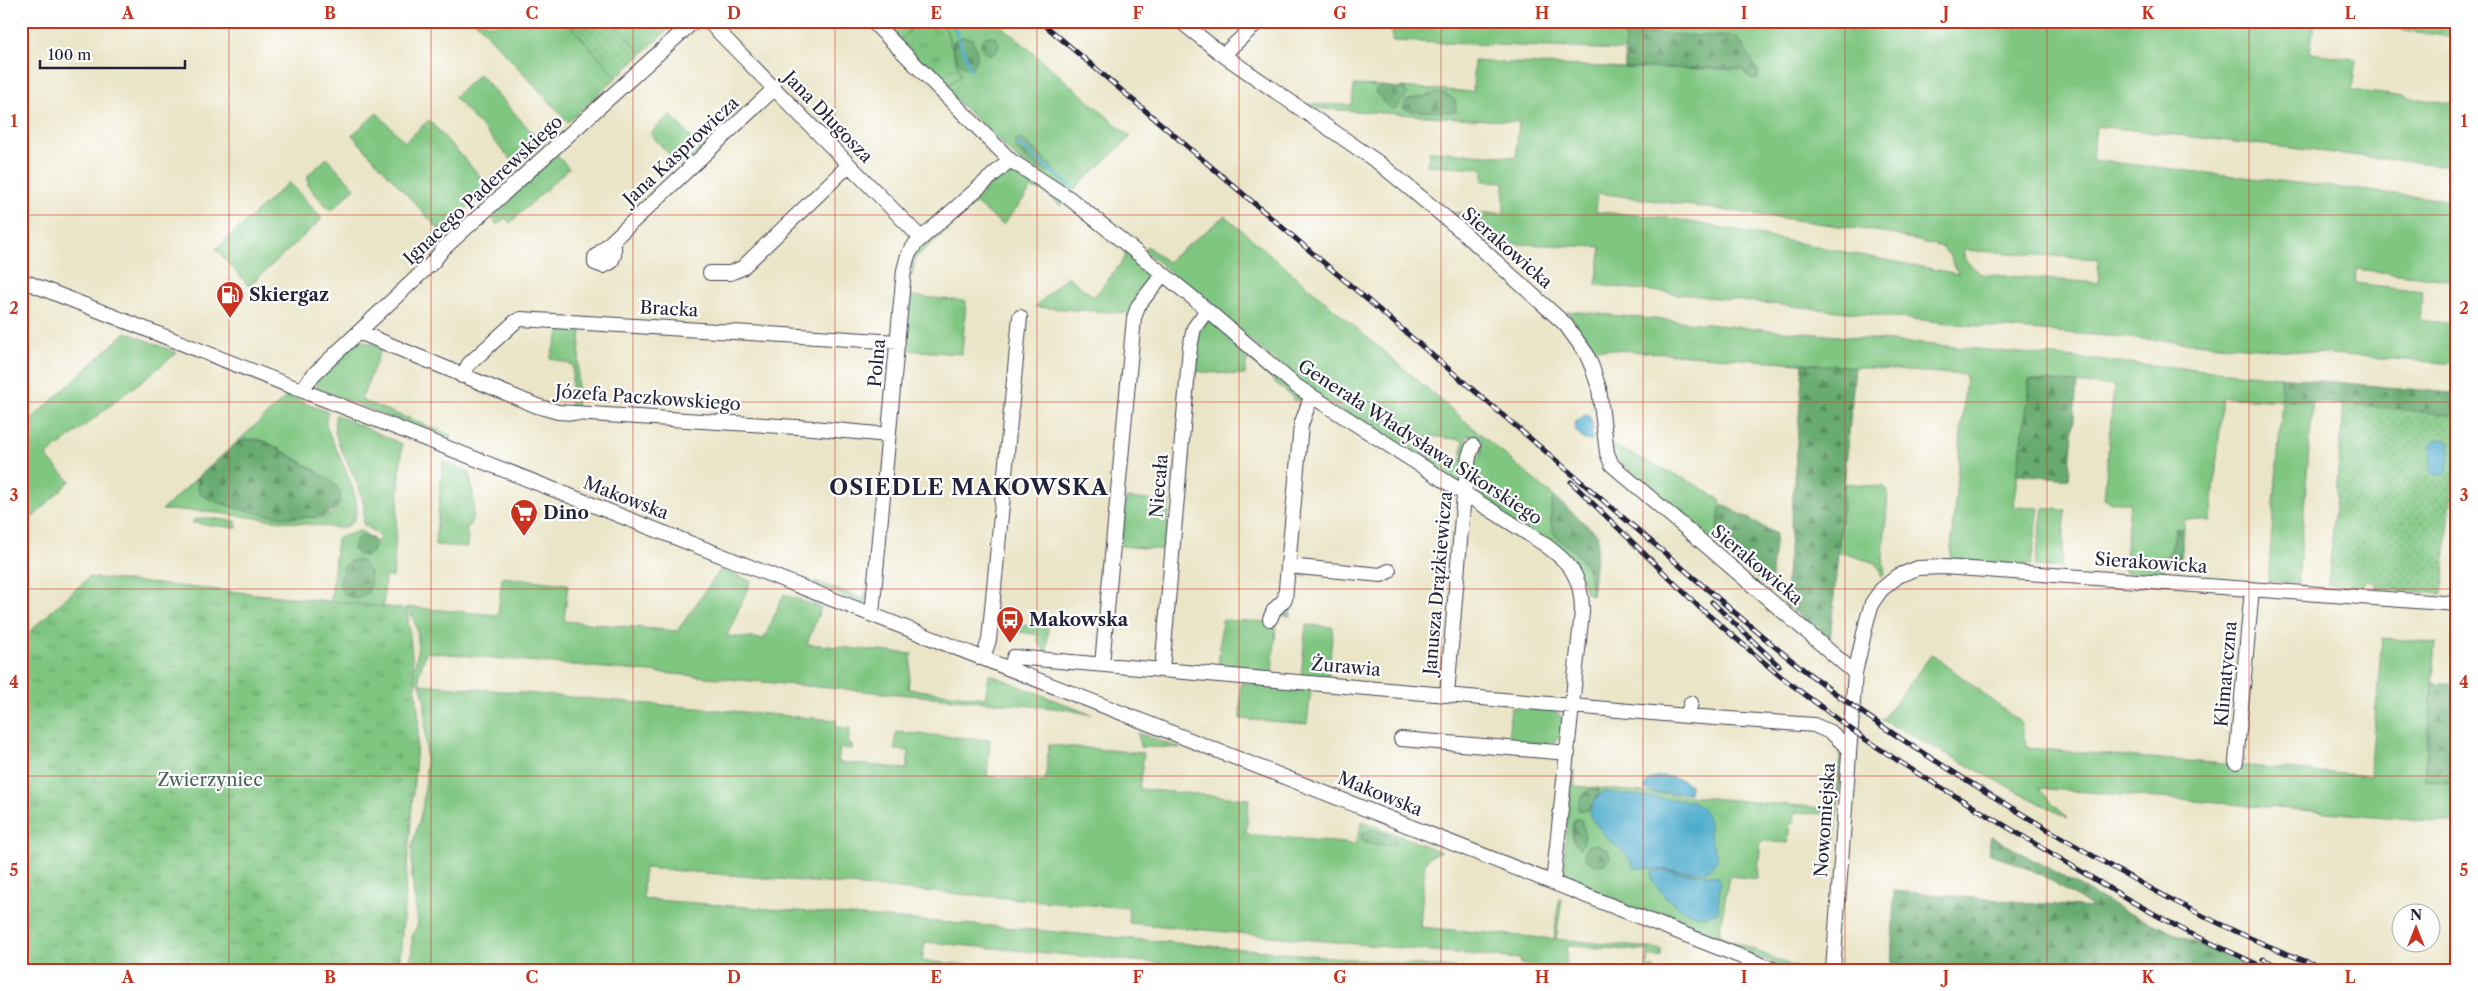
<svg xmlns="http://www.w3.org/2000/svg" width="2478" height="991" font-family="'Libre Caslon Text',serif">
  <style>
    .grass { fill: #7fc681; stroke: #50745e; fill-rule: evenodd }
    .forest { fill: url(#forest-firs); stroke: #465 }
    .park { fill: url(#park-tufts); stroke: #50745e }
    .garden { fill: url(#garden-dots); stroke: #50745e }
    .water { fill: #4daccc; stroke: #386784 }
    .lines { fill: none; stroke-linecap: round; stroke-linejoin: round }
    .stream { stroke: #4daccc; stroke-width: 3 }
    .minor-casing { stroke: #403f50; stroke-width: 16 }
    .minor { stroke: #fff; stroke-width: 14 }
    .rail-casing { stroke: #22223b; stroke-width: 5 }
    .rail { stroke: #fff; stroke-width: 3; stroke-dasharray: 9; stroke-linecap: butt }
    .grid { fill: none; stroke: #c8321e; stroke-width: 1; stroke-opacity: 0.55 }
    .labels { text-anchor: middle; stroke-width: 4.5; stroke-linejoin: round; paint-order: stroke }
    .street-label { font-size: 18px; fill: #22223b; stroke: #fff }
    .poi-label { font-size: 18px; font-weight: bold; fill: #22223b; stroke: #fff; text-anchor: start }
    .park-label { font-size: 18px; fill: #476457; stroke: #fff }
    .district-label { font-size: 22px; font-weight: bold; letter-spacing: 1px; fill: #22223b; stroke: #fff }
    .neatline { fill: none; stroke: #c8321e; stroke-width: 2 }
    .grid-label { font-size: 16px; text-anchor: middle; font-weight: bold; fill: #c8321e }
  </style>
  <defs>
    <pattern id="forest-firs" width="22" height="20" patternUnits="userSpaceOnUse" patternTransform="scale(1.25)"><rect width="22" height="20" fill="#67ab6f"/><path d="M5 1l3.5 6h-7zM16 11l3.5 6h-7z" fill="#548b5c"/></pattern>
    <pattern id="park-tufts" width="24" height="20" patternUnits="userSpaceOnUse" patternTransform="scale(1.25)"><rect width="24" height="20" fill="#7fc681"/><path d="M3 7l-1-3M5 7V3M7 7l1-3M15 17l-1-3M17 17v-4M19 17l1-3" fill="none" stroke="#68a06b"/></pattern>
    <pattern id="garden-dots" width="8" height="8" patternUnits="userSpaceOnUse" patternTransform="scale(1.25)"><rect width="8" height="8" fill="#7fc681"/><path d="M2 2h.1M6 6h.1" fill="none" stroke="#68a06b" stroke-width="1.8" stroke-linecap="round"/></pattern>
  </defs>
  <rect width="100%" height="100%" fill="#fff"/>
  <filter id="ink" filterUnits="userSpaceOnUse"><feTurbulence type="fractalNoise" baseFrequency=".02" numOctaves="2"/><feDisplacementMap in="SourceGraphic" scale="10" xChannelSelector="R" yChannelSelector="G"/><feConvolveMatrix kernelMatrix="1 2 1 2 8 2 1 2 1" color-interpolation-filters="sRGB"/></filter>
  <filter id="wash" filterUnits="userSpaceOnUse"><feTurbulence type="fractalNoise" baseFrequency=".0096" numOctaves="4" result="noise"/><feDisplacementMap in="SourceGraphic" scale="20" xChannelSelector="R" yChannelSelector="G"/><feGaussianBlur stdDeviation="1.12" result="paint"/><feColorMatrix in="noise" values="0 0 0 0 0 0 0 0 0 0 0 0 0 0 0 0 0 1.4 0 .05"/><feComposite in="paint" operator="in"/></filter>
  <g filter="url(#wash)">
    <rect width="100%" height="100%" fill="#eae5c7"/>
    <!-- grass -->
    <path class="grass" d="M475,21H482L493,26L500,21H566L617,77L568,122Z
      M612,21H677L642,54Z
      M881,21H919L900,40Z
      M943,21H996L1131,137L1070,193L1020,161L1003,146L1004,142L999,141L944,89L961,75Z
      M1328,21H2314L2310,53L2356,59L2352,90L2457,104V167L2096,126L2092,160L2457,201V281L2356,269L2355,283L2423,291L2420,320L2457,324V364L1967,325L1596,285L1601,247L1490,243L1448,212L1504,213V182L1483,181V168L1427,165L1430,151L1516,157L1519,122L1309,108L1303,104L1352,105L1354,85L1383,86L1375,91L1386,106L1405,89L1401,87L1473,92L1474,61L1625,68L1740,69L1743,70L1748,77L1758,71L1625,33V50L1392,41V25ZM1598,193L1883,232L1942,247L1950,256L1958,274L1665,217L1596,212ZM1963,250L2098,259L2099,283L1981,274L1965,260Z
      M2343,21H2457V38Z
      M479,74L540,141L515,164L454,97Z
      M377,113L405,142L429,120L490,187L441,232L352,135Z
      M670,114L702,149L682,168L650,134Z
      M554,152L569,168L510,223L505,218L497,225L488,211Z
      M327,158L355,188L331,211L308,186V175Z
      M1018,170L1064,202L1061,206L1044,192L1032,188L1003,225L975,203L915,259L912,276L910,275L914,254L1006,171Z
      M289,182L322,219L249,286L216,249Z
      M1225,216L1553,496C1552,504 1550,512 1551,520C1552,535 1563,541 1573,550C1586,562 1593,579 1592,596L1586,592L1581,577L1476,497L1479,490L1471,485L1476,457L1481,455L1482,440L1467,435L1464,479L1461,484L1312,393L1144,250L1147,246L1167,262ZM1430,436L1463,440L1461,460L1423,455L1427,437Z
      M1128,250L1155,274L1129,313L1078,310L1077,313V310L1035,307L1067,276L1094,297L1126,257L1124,255Z
      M911,296L966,301L962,354L903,350L907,305Z
      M1567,311L2280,377L2282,399L2313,401L2298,583L2268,581L2282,401L2223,397L2211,521L2185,519L2184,529H2175C2174,541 2172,552 2163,560L2164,575L2124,572L2130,502H2109V500L2104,499L2114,386L2029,380V392L2013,507L2039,508L2031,565L1950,560L1966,375L1590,348Z
      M1207,321H1210L1299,394L1301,401L1293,400V398L1247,358L1245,375L1191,371L1194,339Z
      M562,326L581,327L576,407H570L573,365L550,358Z
      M126,332L177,353L46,456L70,481L21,529V429Z
      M359,340L382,347L361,400L404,417L402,422L316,388V379Z
      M287,396L328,412C326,417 325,422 327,427C332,448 383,525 338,528L201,511L162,510L197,478L199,493L235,508L316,518L331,514L338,507L317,471L267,442L257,439L236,443Z
      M336,415L402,444L393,577H385L383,607L331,602L337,538L360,531L369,536L355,542L353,550L372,539L370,537L377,542L380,539L379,535L363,524C372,484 326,446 336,415Z
      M406,417L453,436L450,441L404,423Z
      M1612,445L1689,481L1721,500L1716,543L1620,463L1612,455Z
      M443,461L470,472C471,491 480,512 466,530L468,536L467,547L435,545Z
      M1844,483L1885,487L1888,492L1883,558L1885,574L1881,578L1880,570L1876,563L1838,552Z
      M1126,498L1170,502L1166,550L1121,546Z
      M2043,508L2066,510L2061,568L2035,566Z
      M207,518L236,521L237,528L193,523V520Z
      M721,569L751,581L727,636L764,639L784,594L821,608L807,644L912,654L908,689L985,698L989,674L1092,715L1065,709L426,652L419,674L420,684L836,720V727L850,728L848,744L852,745V749L840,748L838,762L907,769L909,751L895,750L896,732L990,740L987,776L1045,782L1049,745L1144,753L1139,789L1249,799L1246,834L1355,844L1363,821L1441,852L1429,857L1425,862L1420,927L1554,939L1559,899L1562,900L1556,939L1661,949V957H1648L1647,967L1654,968V970H1646L1648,951L1567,946L1565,969L1520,964V959L1129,923L1128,908L644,868L643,899L990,926L1475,970H1234L925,942L922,961L1022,970H406L412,955V936L418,924L412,881V847L422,810L426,778L425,703L421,686L408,673L415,667C419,642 421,630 407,607L498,615L502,577L568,584L564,621L677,631Z
      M1308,572L1307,575H1302L1293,581L1290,616L1277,615L1272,675L1218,669L1222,620L1275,622L1277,613L1287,614L1292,573Z
      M867,580L866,605L814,584L815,581L864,599Z
      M997,623L1048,627L1047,656L1037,639L1039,637L1038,635L1020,632V629L994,628Z
      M1306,625L1333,627L1328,679L1301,676Z
      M2382,638L2436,643L2424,780L2457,783V823L2038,788L2068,818L1882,720L1932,654L2020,722L2027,748L2370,776Z
      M1241,683L1311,690L1307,724L1240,719Z
      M1511,707L1555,710L1562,718L1561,737L1551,744L1508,741Z
      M1138,733L1180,748L1140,747Z
      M1840,754H1842L1835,841L1826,842L1833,840L1835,815L1795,812L1794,823H1790L1788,843L1761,841L1757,879L1729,876L1719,935L1802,970H1791L1565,881L1562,876L1572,770L1575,771L1574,786L1835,809Z"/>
    <!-- forest -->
    <path class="forest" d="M1625,33L1738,37L1758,71V79H1751L1743,70L1740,69L1625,68Z
      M981 45a9 9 0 1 1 18 0a9 9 0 1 1-18 0Z
      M964,37L971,38C978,47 979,58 972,67L966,68C957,63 952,53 953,42L957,38Z
      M1383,86L1405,89L1408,94L1396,108L1391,109L1376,94V89Z
      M1438,93L1446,94L1455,100L1456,112L1410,111L1403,108L1405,102L1408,100Z
      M1017,139L1023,140L1050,164L1052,169L1050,172H1046C1034,164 1015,156 1014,141Z
      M1803,363L1855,367L1830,641L1785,604Z
      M2280,377L2453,393L2457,395V416L2282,399Z
      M2029,380L2077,383L2069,479L2017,474L2029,392Z
      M247,439L267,442L327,478C335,484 341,489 340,499C334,536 220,509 199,493L197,478L236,443Z
      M1553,496L1598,535L1592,596C1593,579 1586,562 1573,550C1565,543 1555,540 1552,528C1549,518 1552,506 1553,496Z
      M1723,504L1776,534L1771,583H1763L1716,543L1720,509Z
      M2175,528L2184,529L2180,569L2170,562L2168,556L2174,543Z
      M354 546a10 10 0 1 1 20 0a10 10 0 1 1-20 0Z
      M359,560C374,568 376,594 357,599L345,595L339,584L344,566L351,561Z
      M2433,683L2457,685V783L2424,780Z
      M1592,788L1599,790L1598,797L1587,811L1578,810C1577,800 1584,793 1592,788Z
      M1575,819H1580C1586,826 1586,840 1581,847L1579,848C1571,842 1570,827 1575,819Z
      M1371,829L1395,837L1397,842C1388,847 1372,846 1363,842L1361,835Z
      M1991,836L2124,911L2256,970H1913L1891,968L1894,891L2092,908L2043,875L1988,853Z
      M1595,844L1608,850L1610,858L1604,864L1596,865L1586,860L1584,853L1587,846Z"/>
    <!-- park -->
    <path class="park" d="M919,21H943L961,75L946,87L900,40Z
      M89,577L407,609L419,719L399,970H21V639Z"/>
    <!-- garden -->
    <path class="garden" d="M566,21H612L642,54L617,77Z
      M2344,403L2457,416V440L2442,594L2376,589L2375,582L2366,581L2364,588L2328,585Z"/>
    <!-- water -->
    <path class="water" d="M1585,415L1589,416L1592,422V441L1584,440L1575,430V423Z
      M2438,439L2446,440L2450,443L2447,471L2443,475L2433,474L2430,471L2432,443Z
      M1664,776L1680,779L1690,785L1689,793H1656L1645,789C1645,778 1654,777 1664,776Z
      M1604,792L1694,802C1715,817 1706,824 1712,844C1714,850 1717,853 1718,859L1710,869L1703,872L1635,868L1627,855L1609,840L1591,818L1589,812L1592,805L1600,794Z
      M1658,870L1717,876L1720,883L1718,910C1699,930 1657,895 1651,876L1652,872Z"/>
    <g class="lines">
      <!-- stream -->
      <path class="stream" d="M952,21L971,70
        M1017,143L1074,189"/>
    </g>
  </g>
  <g filter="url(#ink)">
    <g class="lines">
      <defs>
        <path id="minor" d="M708,21L921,238
          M872,21L1010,160L1069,198L1193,298L1296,386L1541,542C1570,562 1582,576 1582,612L1553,883
          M1180,21L1223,55L1379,163L1464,233L1565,324L1586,353L1592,367L1599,388L1607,453L1612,465L1855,673
          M1223,55L1259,21
          M614,240V255L611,262L603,266L595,263V257L774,89
          M710,273H730L742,268L849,165
          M21,280L1775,970
          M359,332L537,406L558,412L813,428L889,435
          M462,376L469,364L515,322L521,319L898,342
          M302,389L314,374L433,262L443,249L694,21
          M1288,566L1381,575L1389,571
          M872,614L904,270L908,255L916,243L1010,160
          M1270,619L1274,610L1285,599L1301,425L1311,397
          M983,658L989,640L1020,317
          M1102,664L1134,318L1138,306L1163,274
          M1010,669L1014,657L1687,716L1814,725L1832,733L1849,749
          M1162,670L1190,347L1194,328L1207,310
          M1447,694L1464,494L1469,456L1473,446
          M1687,716L1691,703
          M1401,739L1568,753
          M2236,762L2252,589
          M1833,970L1855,673L1867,620L1872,603L1881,590L1898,576L1918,568L1944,567L2457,604"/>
      </defs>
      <!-- minor casing -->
      <use href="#minor" class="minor-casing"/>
      <!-- minor -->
      <use href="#minor" class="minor"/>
      <defs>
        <path id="rail" d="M1040,21L1774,646C1854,712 1939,764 2027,817C2125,876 2222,932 2330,970
          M1571,482L1699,607L1780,676L1863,738L1917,773L2129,900L2187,932L2270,970
          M1712,602L1779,666
          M2263,959L2286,970"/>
      </defs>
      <!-- rail casing -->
      <use href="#rail" class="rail-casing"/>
      <!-- rail -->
      <use href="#rail" class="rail"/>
    </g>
  </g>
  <!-- grid -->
  <path class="grid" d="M229,21V970M431,21V970M633,21V970M835,21V970M1037,21V970M1239,21V970M1441,21V970M1643,21V970M1845,21V970M2047,21V970M2249,21V970M21,215H2457M21,402H2457M21,589H2457M21,776H2457"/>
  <!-- icons -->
  <defs>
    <symbol id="fuel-pin" viewBox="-11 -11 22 30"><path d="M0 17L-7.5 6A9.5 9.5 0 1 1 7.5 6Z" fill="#c8321e" stroke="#fff"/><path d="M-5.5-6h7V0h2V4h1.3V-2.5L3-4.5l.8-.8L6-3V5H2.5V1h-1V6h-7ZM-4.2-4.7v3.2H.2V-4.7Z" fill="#fff"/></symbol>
    <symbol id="supermarket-pin" viewBox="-11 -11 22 30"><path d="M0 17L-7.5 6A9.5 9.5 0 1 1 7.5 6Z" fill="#c8321e" stroke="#fff"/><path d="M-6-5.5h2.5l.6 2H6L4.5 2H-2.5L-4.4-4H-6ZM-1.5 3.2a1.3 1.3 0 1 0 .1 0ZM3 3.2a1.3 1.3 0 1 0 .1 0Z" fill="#fff"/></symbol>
    <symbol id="bus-pin" viewBox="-11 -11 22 30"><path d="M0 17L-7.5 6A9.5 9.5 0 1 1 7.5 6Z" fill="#c8321e" stroke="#fff"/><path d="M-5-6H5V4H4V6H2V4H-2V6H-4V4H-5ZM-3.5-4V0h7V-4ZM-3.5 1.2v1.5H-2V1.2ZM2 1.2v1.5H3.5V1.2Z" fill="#fff"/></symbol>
  </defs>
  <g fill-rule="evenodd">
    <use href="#fuel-pin" x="214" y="279" width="32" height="43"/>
    <use href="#supermarket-pin" x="508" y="497" width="32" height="43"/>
    <use href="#bus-pin" x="994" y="604" width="32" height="43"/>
  </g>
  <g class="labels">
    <!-- street labels -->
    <g class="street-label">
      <text transform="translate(828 117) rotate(46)" y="6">Jana Długosza</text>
      <text transform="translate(681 151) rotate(-43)" y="6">Jana Kasprowicza</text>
      <text transform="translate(483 190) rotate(-43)" y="6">Ignacego Paderewskiego</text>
      <text transform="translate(1507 248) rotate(41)" y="6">Sierakowicka</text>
      <text transform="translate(669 309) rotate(3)" y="6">Bracka</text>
      <text transform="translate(877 363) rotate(-85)" y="6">Polna</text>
      <text transform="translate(648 398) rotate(4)" y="6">Józefa Paczkowskiego</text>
      <text transform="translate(1420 442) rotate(33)" y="6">Generała Władysława Sikorskiego</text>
      <text transform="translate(1159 486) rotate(-85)" y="6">Niecała</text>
      <text transform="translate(626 498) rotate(21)" y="6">Makowska</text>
      <text transform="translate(2151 563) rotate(4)" y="6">Sierakowicka</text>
      <text transform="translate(1757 565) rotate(40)" y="6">Sierakowicka</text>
      <text transform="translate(1438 583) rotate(-85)" y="6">Janusza Drążkiewicza</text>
      <text transform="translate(1346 667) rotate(5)" y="6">Żurawia</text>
      <text transform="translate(2226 674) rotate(-85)" y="6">Klimatyczna</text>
      <text transform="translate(1380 794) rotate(22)" y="6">Makowska</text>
      <text transform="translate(1825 820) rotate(-86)" y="6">Nowomiejska</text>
    </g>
    <!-- poi labels -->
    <g class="poi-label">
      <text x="249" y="301">Skiergaz</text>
      <text x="543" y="519">Dino</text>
      <text x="1029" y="626">Makowska</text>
    </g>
    <!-- park labels -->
    <g class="park-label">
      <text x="210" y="786">Zwierzyniec</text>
    </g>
    <!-- district labels -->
    <g class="district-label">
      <text x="969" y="495">OSIEDLE MAKOWSKA</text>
    </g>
  </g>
  <!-- margin -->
  <rect width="2478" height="991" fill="none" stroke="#fff" stroke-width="55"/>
  <!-- north arrow -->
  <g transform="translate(2416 928)"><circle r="24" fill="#ffffff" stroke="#a7a7b1"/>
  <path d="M0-4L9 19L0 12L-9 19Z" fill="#c8321e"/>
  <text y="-8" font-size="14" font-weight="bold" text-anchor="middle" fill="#22223b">N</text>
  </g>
  <!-- scale -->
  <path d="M40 60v8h145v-8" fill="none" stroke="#22223b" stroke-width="2.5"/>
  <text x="48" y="60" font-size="15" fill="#22223b" stroke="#ffffff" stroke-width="4" paint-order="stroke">100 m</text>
  <rect x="28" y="28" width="2422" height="936" class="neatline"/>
  <g class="grid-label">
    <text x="128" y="19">A</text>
    <text x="330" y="19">B</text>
    <text x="532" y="19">C</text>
    <text x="734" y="19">D</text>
    <text x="936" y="19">E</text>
    <text x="1138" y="19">F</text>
    <text x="1340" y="19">G</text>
    <text x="1542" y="19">H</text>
    <text x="1744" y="19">I</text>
    <text x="1946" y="19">J</text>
    <text x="2148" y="19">K</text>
    <text x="2350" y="19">L</text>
    <text x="14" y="127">1</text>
    <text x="2464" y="127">1</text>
    <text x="14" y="314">2</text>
    <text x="2464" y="314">2</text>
    <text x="14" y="501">3</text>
    <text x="2464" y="501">3</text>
    <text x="14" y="688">4</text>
    <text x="2464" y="688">4</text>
    <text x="14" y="876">5</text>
    <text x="2464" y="876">5</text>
    <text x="128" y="983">A</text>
    <text x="330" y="983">B</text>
    <text x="532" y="983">C</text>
    <text x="734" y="983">D</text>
    <text x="936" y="983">E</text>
    <text x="1138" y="983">F</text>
    <text x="1340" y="983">G</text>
    <text x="1542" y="983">H</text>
    <text x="1744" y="983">I</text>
    <text x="1946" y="983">J</text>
    <text x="2148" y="983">K</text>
    <text x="2350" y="983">L</text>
  </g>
</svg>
